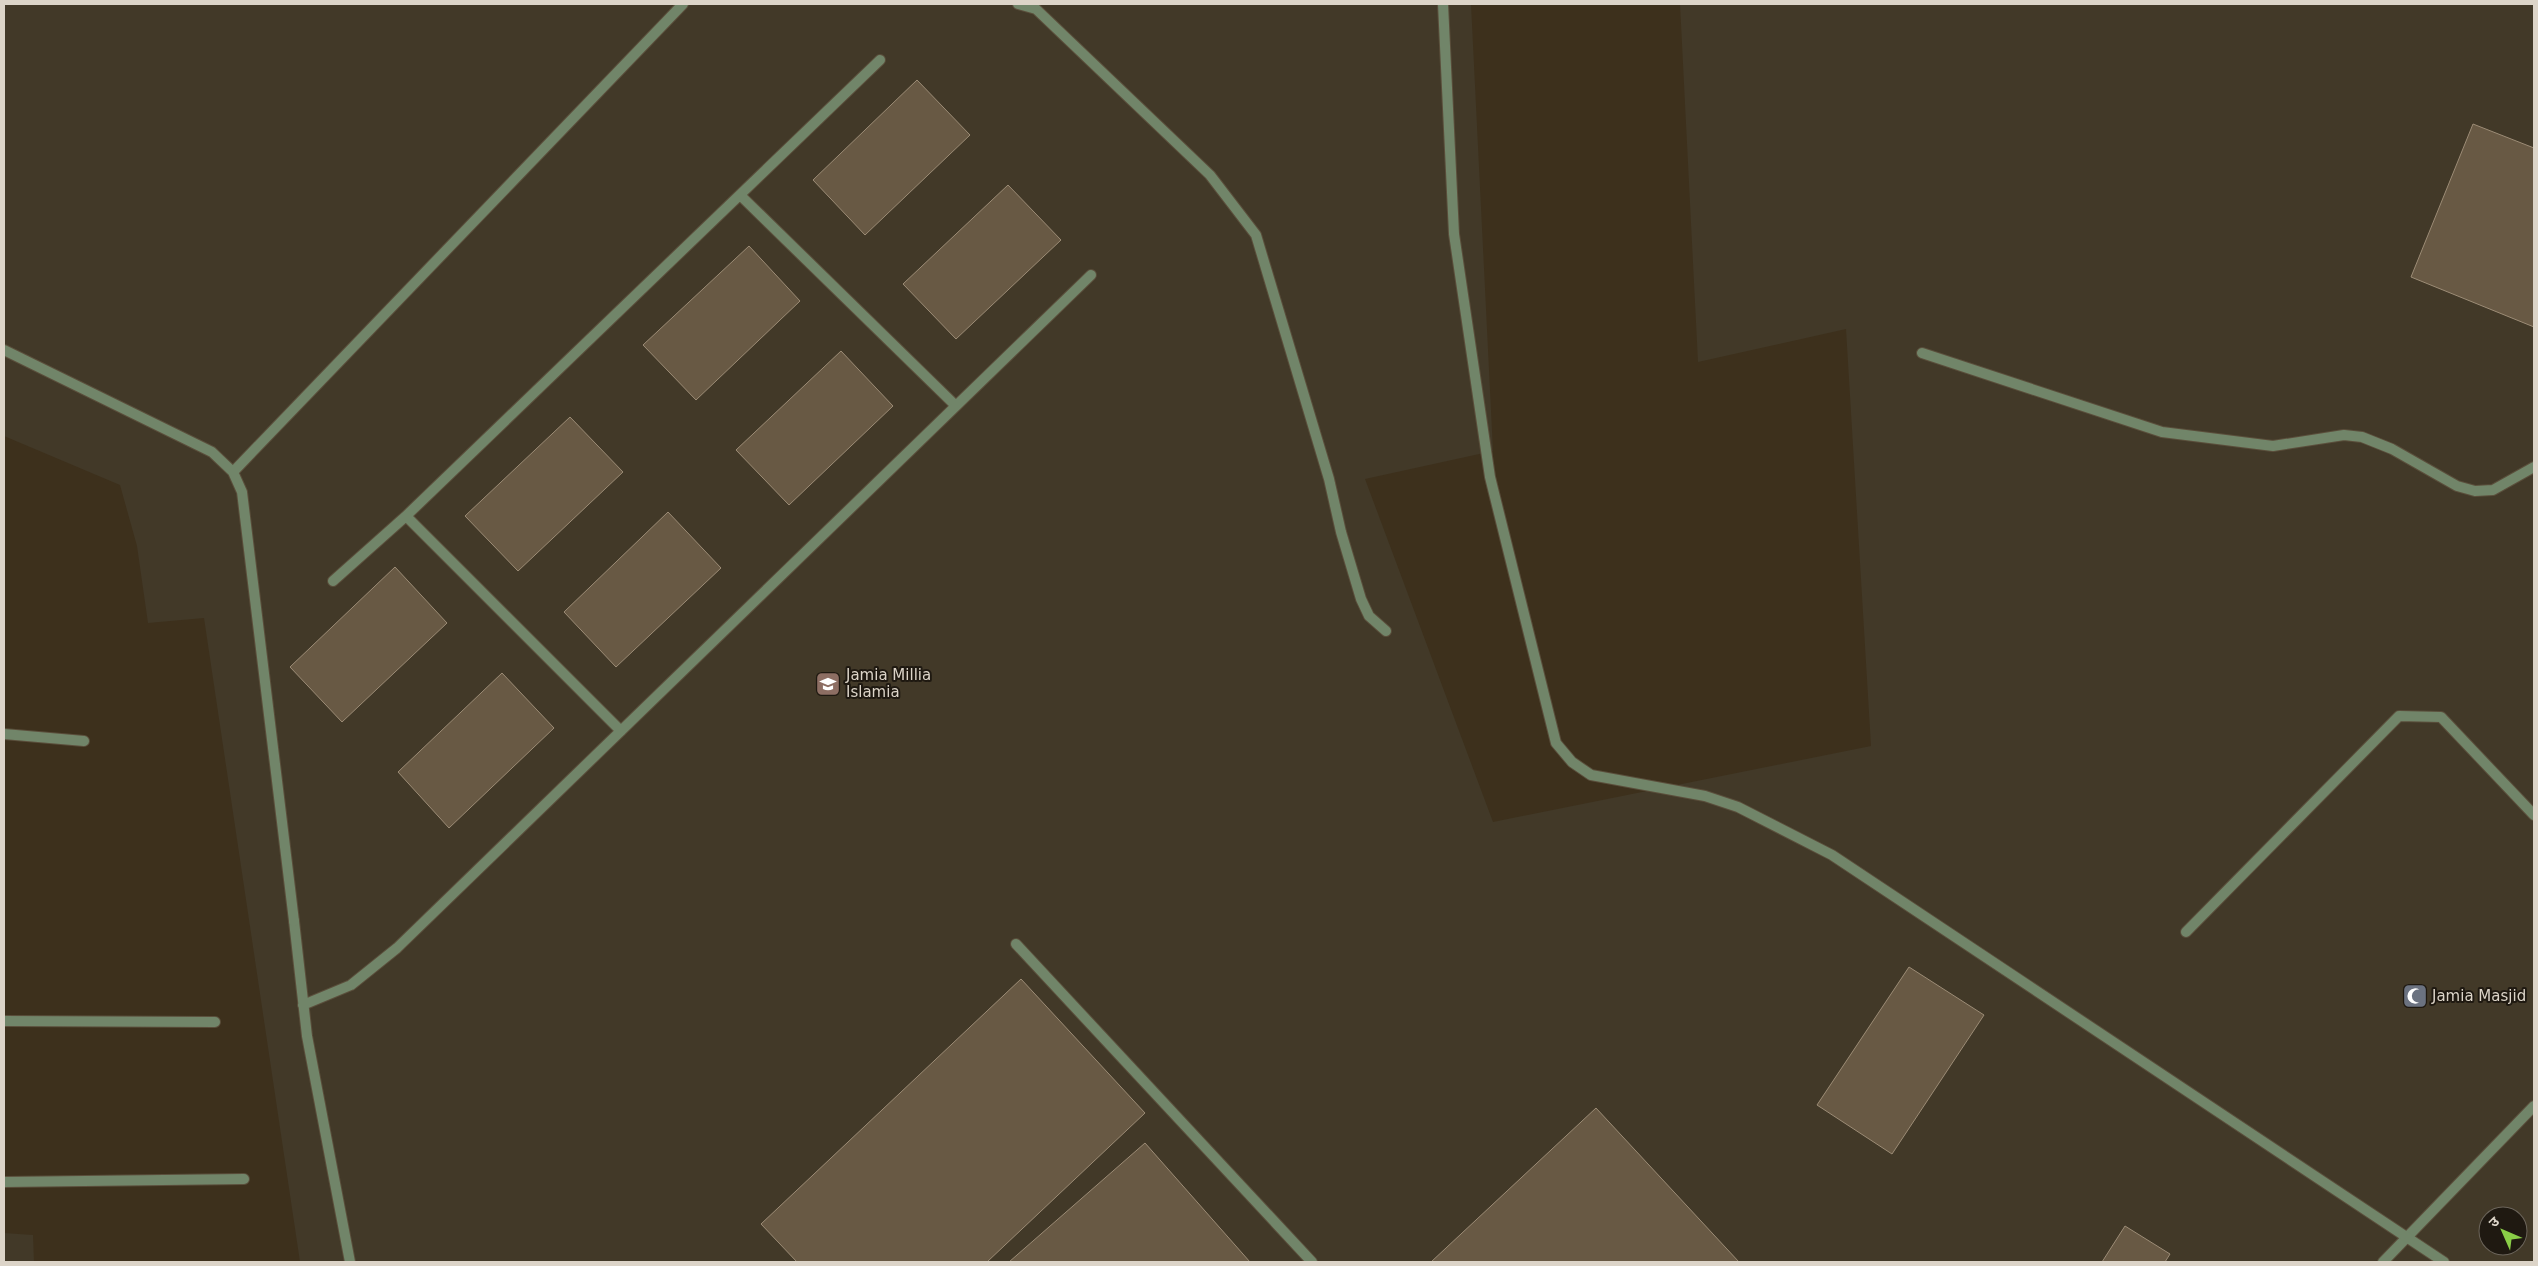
<svg xmlns="http://www.w3.org/2000/svg" width="2538" height="1266" font-family="'DejaVu Sans','Noto Sans Devanagari',sans-serif">
  <style>
    .education { fill: #423928; fill-rule: evenodd }
    .building { fill: #685944; stroke: #9c8c76 }
    .lines { fill: none; stroke-linecap: round; stroke-linejoin: round }
    .service-casing { stroke: #5a4e3b; stroke-width: 12 }
    .minor-casing { stroke: #5a4e3b; stroke-width: 12 }
    .service { stroke: #718569; stroke-width: 10 }
    .minor { stroke: #718569; stroke-width: 10 }
    .labels { text-anchor: middle; stroke-width: 4; stroke-linejoin: round; paint-order: stroke }
    .poi-label { font-size: 15px; fill: #dcd4c8; stroke: #1f1911; text-anchor: start }
  </style>
  <rect width="100%" height="100%" fill="#3d301c"/>
  <!-- education -->
  <path class="education" d="M4,4H1471L1493,451L1365,479L1493,822L1871,746L1846,329L1698,362L1680,4H2534V1262H300L204,618L148,623L137,546L120,485L4,436ZM2488,1216H2518V1246H2488Z
    M4,1233L33,1235L34,1262H4Z"/>
  <!-- building -->
  <path class="building" d="M917,80L970,135L865,235L813,180Z
    M2473,124L2534,148V327L2411,277Z
    M1008,185L1061,240L956,339L903,284Z
    M749,246L800,301L696,400L643,345Z
    M841,351L893,406L789,505L736,450Z
    M570,417L623,472L518,571L465,516Z
    M668,512L721,568L616,667L564,612Z
    M395,567L447,623L342,722L290,667Z
    M502,673L554,728L449,828L398,772Z
    M1909,967L1984,1015L1892,1154L1817,1105Z
    M1021,979L1145,1113L987,1262H797L761,1224Z
    M1596,1108L1739,1262H1431Z
    M1145,1143L1250,1262H1009Z
    M2125,1226L2170,1254L2165,1262H2102Z"/>
  <g class="lines">
    <defs>
      <path id="service" d="M740,195L956,406
        M1922,353L2162,432L2273,446L2344,435L2362,437L2392,449L2457,486L2475,491L2493,490L2534,467
        M333,581L406,516
        M621,731L406,516L880,60
        M294,921L307,1036L350,1262
        M2186,932L2399,716L2441,717L2534,815
        M1016,944L1312,1262
        M303,1005L351,985L397,948L1091,275
        M2383,1262L2534,1106"/>
      <path id="minor" d="M1018,4L1036,9L1210,175L1256,235L1329,479L1341,532L1361,599L1369,616L1386,631
        M1443,4L1454,234L1490,477L1556,743L1572,762L1591,775L1705,796L1738,807L1832,855L2444,1262
        M4,350L212,452L233,472L242,492L294,921
        M233,472L683,4
        M4,734L84,741
        M4,1021L215,1022
        M4,1182L244,1179"/>
    </defs>
    <!-- service casing -->
    <use href="#service" class="service-casing"/>
    <!-- minor casing -->
    <use href="#minor" class="minor-casing"/>
    <!-- service -->
    <use href="#service" class="service"/>
    <!-- minor -->
    <use href="#minor" class="minor"/>
  </g>
  <!-- icons -->
  <defs>
    <symbol id="university-square" viewBox="-11 -11 22 22"><rect x="-9" y="-9" width="18" height="18" rx="4" fill="#8d6e63" stroke="#1f1911"/><path d="M0-5L7-2L0 1L-7-2ZM-4 1L0 2.5L4 1V4Q0 6-4 4Z" fill="#fff"/></symbol>
    <symbol id="mosque-square" viewBox="-11 -11 22 22"><rect x="-9" y="-9" width="18" height="18" rx="4" fill="#6b7280" stroke="#1f1911"/><path d="M3.5-4.9A6 6 0 1 0 3.5 4.9A5 5 0 1 1 3.5-4.9Z" fill="#fff"/></symbol>
  </defs>
  <g fill-rule="evenodd">
    <use href="#university-square" x="814" y="670" width="28" height="28"/>
    <use href="#mosque-square" x="2401" y="982" width="28" height="28"/>
  </g>
  <g class="labels">
    <!-- poi labels -->
    <g class="poi-label">
      <text x="846" y="680">Jamia Millia<tspan x="846" dy="17">Islamia</tspan></text>
      <text x="2432" y="1001">Jamia Masjid</text>
    </g>
  </g>
  <!-- border -->
  <rect width="2538" height="1266" fill="none" stroke="#dcd4c8" stroke-width="10"/>
  <!-- north arrow -->
  <g transform="translate(2503 1231) rotate(315)"><circle r="24" fill="#1f1911" stroke="#6b645a"/>
  <path d="M0-4L9 19L0 12L-9 19Z" fill="#8ace47"/>
  <text y="-8" font-size="14" font-weight="bold" text-anchor="middle" fill="#dcd4c8">उ</text>
  </g>
</svg>
